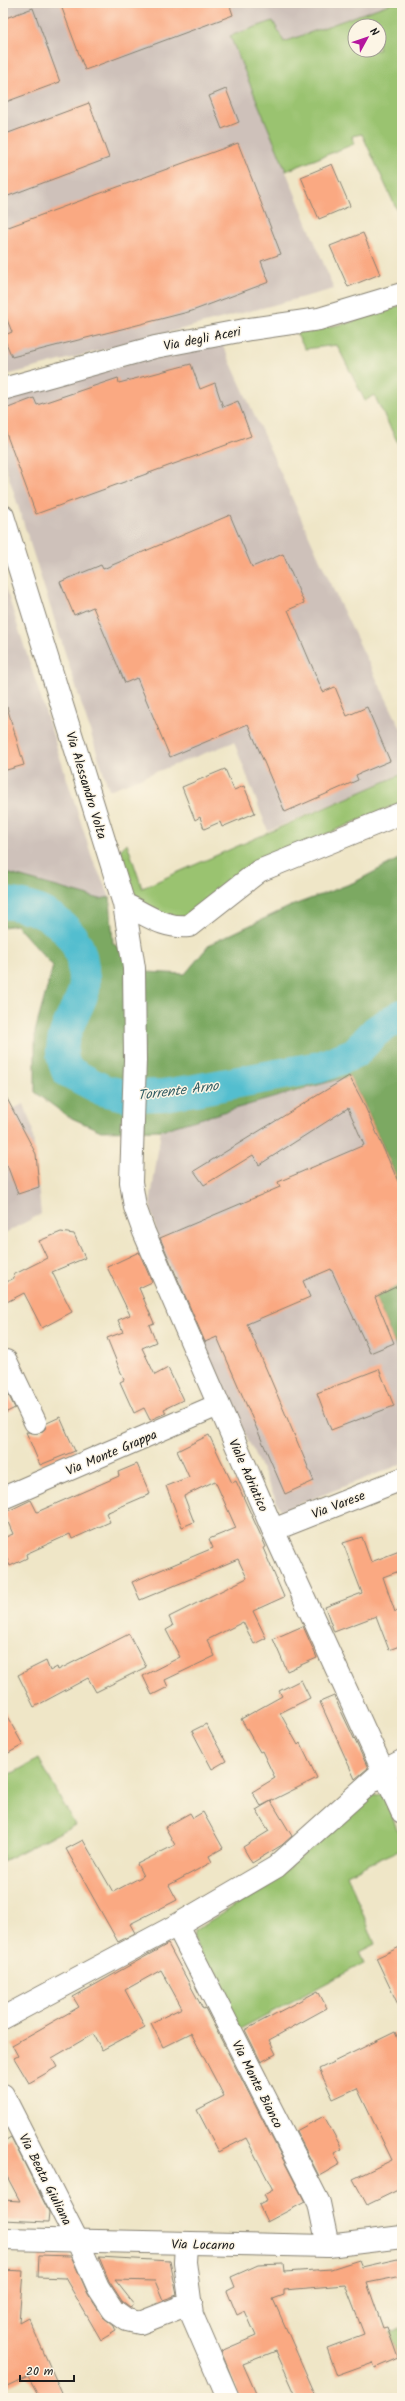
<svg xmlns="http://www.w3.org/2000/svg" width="405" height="2401" font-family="Kalam,sans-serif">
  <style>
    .industrial { fill: #cec1ba }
    .green { fill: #9ac36f; stroke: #5b7046; fill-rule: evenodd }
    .forest { fill: #7ba962; stroke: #4c623f }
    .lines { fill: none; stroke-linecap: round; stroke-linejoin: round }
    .river { stroke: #53becf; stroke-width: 32 }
    .building { fill: #faa982 }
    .minor-casing { stroke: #868172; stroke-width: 24 }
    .major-casing { stroke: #868172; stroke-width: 24 }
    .minor { stroke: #fff; stroke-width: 22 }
    .major { stroke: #fff; stroke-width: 22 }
    .labels { text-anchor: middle; stroke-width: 3; stroke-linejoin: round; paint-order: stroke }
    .street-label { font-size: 13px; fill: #1c1c1c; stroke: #fcf5e5 }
    .water-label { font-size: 14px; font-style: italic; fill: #325d64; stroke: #fcf5e5 }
  </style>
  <rect width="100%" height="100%" fill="#fcf5e5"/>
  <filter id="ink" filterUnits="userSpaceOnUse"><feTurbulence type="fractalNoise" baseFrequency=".025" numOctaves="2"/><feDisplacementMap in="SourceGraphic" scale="8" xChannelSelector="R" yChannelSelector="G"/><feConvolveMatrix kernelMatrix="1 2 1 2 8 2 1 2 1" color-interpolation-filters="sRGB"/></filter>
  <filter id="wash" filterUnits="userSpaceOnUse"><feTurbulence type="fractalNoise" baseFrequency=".012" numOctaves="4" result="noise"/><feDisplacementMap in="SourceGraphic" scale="16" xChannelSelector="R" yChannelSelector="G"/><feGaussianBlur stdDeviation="0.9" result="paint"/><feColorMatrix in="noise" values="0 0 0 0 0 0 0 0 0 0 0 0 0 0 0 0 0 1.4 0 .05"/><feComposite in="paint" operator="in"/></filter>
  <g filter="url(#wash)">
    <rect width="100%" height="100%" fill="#efe6c7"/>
    <!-- industrial -->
    <path class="industrial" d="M3,3H392L283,42L231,37L334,289L3,376Z
      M220,339L339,602L402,731V774L268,831L234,742L109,790L3,459V397Z
      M3,580L93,860L110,897L100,899L3,872Z
      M349,1076L362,1100L402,1190V1284L375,1297L402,1361V1464L281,1511L203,1343L158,1239L150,1205L161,1130Z
      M24,1104L32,1127L41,1214L3,1234V1113Z"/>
    <!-- green -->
    <path class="green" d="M392,3H402V221L362,134L352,136L354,144L286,171L230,36L273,21L284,42ZM355,26H379V50H355Z
      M402,305V451L374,395L365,401L337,345L305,349L296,333L348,323Z
      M402,774V802L279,854L181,918H166L144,904L132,891L120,850L127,843L142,888Z
      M39,1759L75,1825L3,1861V1778Z
      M383,1794L402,1841V1849L347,1874L375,1944L359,1952L364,1963L240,2029L193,1940L194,1931L275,1879L374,1795Z
      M402,2327V2368L389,2333Z"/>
    <!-- forest -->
    <path class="forest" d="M402,857V1190L362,1100L349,1076L161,1130L101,1131L67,1116L35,1092V1032L53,966L16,925L3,927V872L100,899L110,897L113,943L147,972L185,974L210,944L291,906L355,882Z
      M402,1284V1361L375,1297Z"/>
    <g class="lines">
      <!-- river -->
      <path class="river" d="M3,903C43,906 82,929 83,971C84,977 85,985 84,990C78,1010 63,1028 62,1050C61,1057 65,1065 67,1071L103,1090L128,1096L163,1095L195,1090L320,1067L355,1053L376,1031L402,1015"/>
    </g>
    <g id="blocks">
      <!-- building -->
      <path class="building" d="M60,3H229L233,15L85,70Z
        M33,8L60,82L3,103V19Z
        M226,89L239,122L222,129L209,96Z
        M89,103L109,158L3,198V135Z
        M238,143L281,254L261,261L269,282L192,311L12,357L3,336L12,332L3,310V229Z
        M332,164L350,206L319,219L301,177Z
        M363,233L380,274L348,287L330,246Z
        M191,364L200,389L215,383L223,407L238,401L251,436L36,514L3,425V410L34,398L37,405L118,378L119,383Z
        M230,515L252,567L283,554L304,603L288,610L323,692L335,687L347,716L367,707L390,761L356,775L358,780L285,812L248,724L170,757L137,678L125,683L93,607L74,615L60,582L101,565L103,569Z
        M7,707L24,765L3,771V708Z
        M225,769L234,790L244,786L255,813L222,827L220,822L204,829L200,817L195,820L182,787Z
        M349,1076L362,1100L402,1190V1284L375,1297L394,1343L370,1353L331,1269L303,1281L310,1297L247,1324L314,1481L285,1494L217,1337L205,1342L160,1238L280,1187L278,1182L364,1145L348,1108L259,1165L253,1155L204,1185L194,1171Z
        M3,1091L36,1154L39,1187L18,1194L7,1165L3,1166Z
        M61,1232L74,1234L85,1258L52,1272L72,1312L42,1328L24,1293L3,1304V1284L14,1278L13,1275L47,1258L39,1241Z
        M139,1252L152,1282L139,1288L154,1323L149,1325L156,1342L142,1348L155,1375L168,1368L183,1400L164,1409L166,1413L150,1420L144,1408L134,1413L120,1382L124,1380L107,1338L123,1332L118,1320L130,1315L107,1267Z
        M379,1369L394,1406L331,1430L317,1393Z
        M3,1384L15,1408L3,1414Z
        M60,1417L75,1451L40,1465L26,1432L40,1433L45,1429L47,1423Z
        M209,1435L232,1483L236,1481L266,1547L263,1548L284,1597L253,1611L266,1638L254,1644L243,1622L207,1640L215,1656L165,1680L168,1687L152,1695L143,1676L180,1657L166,1630L173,1626L169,1617L247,1578L238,1559L140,1600L132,1582L213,1548L209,1539L236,1528L215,1481L184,1496L194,1522L182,1527L166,1486L189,1477L177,1451Z
        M137,1464L150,1494L106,1513L110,1522L72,1539L70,1534L26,1554L27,1558L10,1566L3,1549V1538L13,1534L4,1513L31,1500L37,1512L119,1476L118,1472Z
        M362,1537L371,1562L402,1550V1570L383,1577L395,1612L402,1609V1645L389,1650L376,1616L334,1632L325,1607L362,1593L343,1543Z
        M303,1626L317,1658L287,1671L273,1639Z
        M129,1634L146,1667L96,1692L88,1678L34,1707L18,1675L46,1661L50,1671L57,1667L58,1670Z
        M301,1680L310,1698L280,1713L298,1745L300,1743L317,1778L261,1806L252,1792L275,1778L262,1751L260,1752L241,1719L282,1696L279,1691Z
        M334,1696L368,1768L355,1779L320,1702Z
        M3,1709L23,1745L3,1756Z
        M206,1724L226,1761L212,1769L192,1731Z
        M271,1801L292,1836L282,1845L252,1863L243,1847L269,1831L256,1810Z
        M203,1812L223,1848L209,1856L212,1862L169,1885L177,1900L130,1924L135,1933L118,1942L66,1849L83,1840L113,1892L143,1876L137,1864L175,1845L165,1827L190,1813L193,1818Z
        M168,1944L203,2009L205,2008L305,2202L267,2222L259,2205L267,2201L264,2195L273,2190L246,2138L219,2152L197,2110L224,2096L191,2033L163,2047L151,2023L182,2008L161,1970L125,1990L145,2027L102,2050L93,2034L52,2058L57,2067L29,2083L14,2058L18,2056L12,2045L79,2007L73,1997Z
        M402,1946V2013L376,1958Z
        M318,1991L327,2008L269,2040L276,2054L261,2062L245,2030Z
        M395,2032L402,2048V2188L367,2205L353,2179L392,2160L357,2088L333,2099L319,2069Z
        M324,2116L342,2149L334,2153L340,2164L319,2176L296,2131Z
        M11,2137L49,2212L48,2222L3,2220V2200L20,2201L3,2169V2142Z
        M39,2255L71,2256L88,2294L103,2317L114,2326L116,2331L101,2340L65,2278L38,2277Z
        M99,2257L170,2261L177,2295L163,2300L155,2281L115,2280L134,2304L130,2307L122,2301L109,2281Z
        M402,2258V2276L367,2283L383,2328L387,2327L398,2358L375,2368L373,2362L337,2375L327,2348L364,2334L345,2285L284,2290V2295L273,2299L317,2398H297L276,2351L243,2364L258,2398H240L221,2351L256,2336L245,2311L237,2315L227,2291L235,2287L231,2277L258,2265L283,2264L284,2272L331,2269L359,2260L362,2267Z
        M3,2270L23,2271L19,2322L28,2317L64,2398H40L28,2376L3,2388Z"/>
    </g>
  </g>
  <g filter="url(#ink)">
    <use href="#blocks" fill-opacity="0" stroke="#868172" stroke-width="1"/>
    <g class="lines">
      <defs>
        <path id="minor" d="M3,389L155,347L250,329L319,319L402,294
          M3,516L124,904L134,968L135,1060L131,1182L135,1207L144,1232L273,1530L402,1812
          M124,904C148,915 161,928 189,926L259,871L402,813
          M6,1361L35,1422
          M3,1498L218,1405
          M273,1530L402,1479
          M177,1925L319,2203L328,2246
          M3,2018L177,1925L276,1867L383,1771L402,1761
          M3,2095L78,2242L98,2287L113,2310L127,2320L140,2323L191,2303
          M186,2245L185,2262L192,2315L228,2398"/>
        <path id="major" d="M3,2239L328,2246L402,2237"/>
      </defs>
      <!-- minor casing -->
      <use href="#minor" class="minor-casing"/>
      <!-- major casing -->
      <use href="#major" class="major-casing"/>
      <!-- minor -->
      <use href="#minor" class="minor"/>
      <!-- major -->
      <use href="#major" class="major"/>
    </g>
  </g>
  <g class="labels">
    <!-- street labels -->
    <g class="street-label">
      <text transform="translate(202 338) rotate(-11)" y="5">Via degli Aceri</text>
      <text transform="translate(87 785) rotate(73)" y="5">Via Alessandro Volta</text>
      <text transform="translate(111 1452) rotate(-23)" y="5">Via Monte Grappa</text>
      <text transform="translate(249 1475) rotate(66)" y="5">Viale Adriatico</text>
      <text transform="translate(338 1504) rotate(-21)" y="5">Via Varese</text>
      <text transform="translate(258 2084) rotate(63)" y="5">Via Monte Bianco</text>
      <text transform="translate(46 2179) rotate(63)" y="5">Via Beata Giuliana</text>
      <text transform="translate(203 2244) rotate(1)" y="5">Via Locarno</text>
    </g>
    <!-- water labels -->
    <g class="water-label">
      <text transform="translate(178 1090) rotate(-7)" y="5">Torrente Arno</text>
    </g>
  </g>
  <!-- margin -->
  <rect width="405" height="2401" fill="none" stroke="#fcf5e5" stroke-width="16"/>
  <!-- north arrow -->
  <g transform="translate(367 38) rotate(50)"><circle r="19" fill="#fcf5e5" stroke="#a29e95"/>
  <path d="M0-3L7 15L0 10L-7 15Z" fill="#b5179e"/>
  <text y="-6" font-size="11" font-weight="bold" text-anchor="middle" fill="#1c1c1c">N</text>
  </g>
  <!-- scale -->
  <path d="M20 2375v6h54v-6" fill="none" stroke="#1c1c1c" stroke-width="2"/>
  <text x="26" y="2375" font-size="12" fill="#1c1c1c" stroke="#fcf5e5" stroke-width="3" paint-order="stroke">20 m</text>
</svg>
